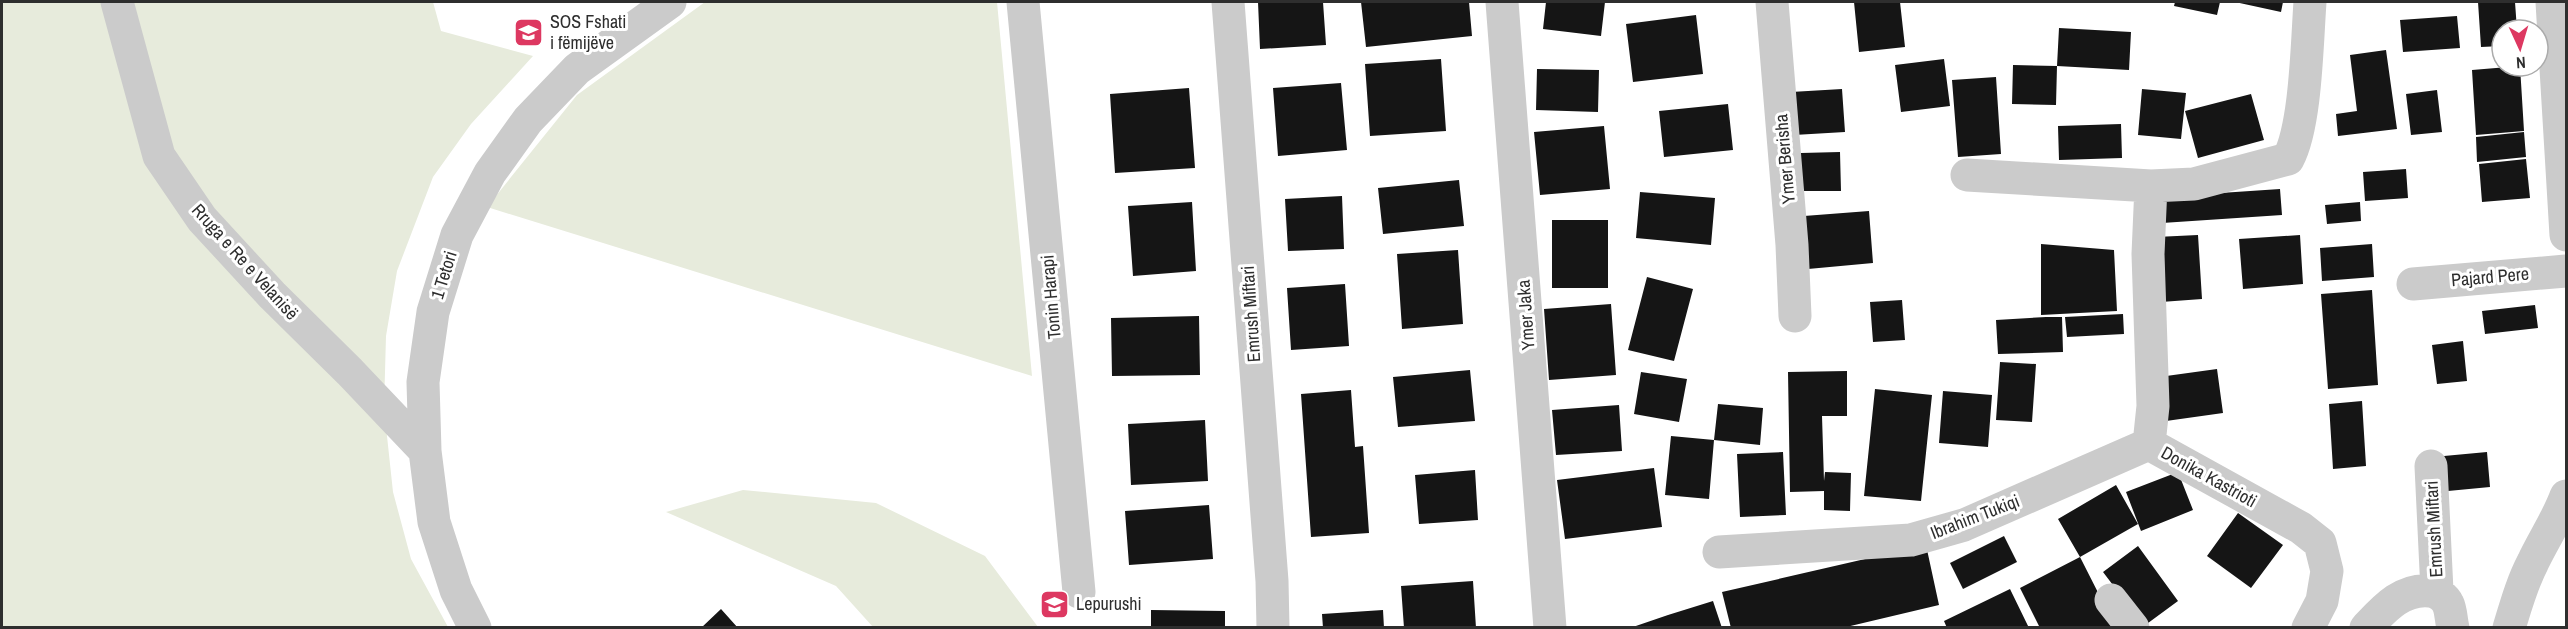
<svg xmlns="http://www.w3.org/2000/svg" width="2568" height="629" font-family="'Archivo Narrow',sans-serif">
  <style>
    .green { fill: #e7ebdc }
    .building { fill: #151515 }
    .lines { fill: none; stroke-linecap: round; stroke-linejoin: round }
    .minor { stroke: #cbcbcb; stroke-width: 33 }
    .labels { text-anchor: middle; stroke-width: 6; stroke-linejoin: round; paint-order: stroke }
    .poi-label { font-size: 18px; fill: #2e2e2e; stroke: #fff; text-anchor: start }
    .street-label { font-size: 18px; fill: #2e2e2e; stroke: #fff }
  </style>
  <rect width="100%" height="100%" fill="#fff"/>
  <!-- green -->
  <path class="green" d="M2,2H433L441,31L533,56L471,124L433,177L397,271L386,336L384,408L393,492L411,559L448,627H2Z
    M705,2H997L1032,376L487,207L577,95Z
    M743,490L876,503L985,556L1038,627H873L836,586L666,512Z"/>
  <!-- building -->
  <path class="building" d="M1258,2H1323L1326,45L1260,49Z
    M1361,2H1469L1472,36L1366,47Z
    M1546,2H1605L1601,36L1543,29Z
    M1854,2H1900L1905,47L1859,52Z
    M2175,2H2220L2217,15L2174,6Z
    M2235,2H2283L2281,12Z
    M2478,2H2515L2517,30H2502V46L2481,47Z
    M1696,15L1703,74L1633,82L1626,24Z
    M2457,16L2460,48L2403,52L2400,20Z
    M2059,28L2131,32L2129,70L2057,66Z
    M2386,50L2397,129L2338,136L2336,114L2357,111L2350,55Z
    M1441,59L1446,131L1370,136L1365,64Z
    M1944,59L1950,106L1901,112L1895,65Z
    M2013,65L2057,66L2056,105L2012,104Z
    M2520,66L2524,131L2476,135L2472,70Z
    M1537,69L1599,70L1598,112L1536,110Z
    M1996,77L2001,154L1958,157L1952,80Z
    M1341,83L1347,150L1278,156L1273,88Z
    M1189,88L1195,168L1115,173L1110,94Z
    M1842,89L1845,132L1794,135L1791,92Z
    M2142,89L2186,93L2181,139L2138,135Z
    M2437,90L2442,132L2411,135L2406,94Z
    M2251,94L2264,140L2198,158L2185,111Z
    M1728,104L1733,150L1664,157L1659,111Z
    M2121,124L2122,158L2059,160L2058,126Z
    M1604,126L1610,189L1540,195L1534,132Z
    M2524,132L2526,157L2477,162L2476,137Z
    M1840,152L1841,191H1801V153Z
    M2526,159L2530,198L2482,202L2479,164Z
    M2406,169L2408,198L2365,201L2363,172Z
    M1459,180L1464,226L1383,234L1378,188Z
    M2280,189L2282,215L2162,223L2161,197Z
    M1640,192L1715,198L1711,245L1636,238Z
    M1342,196L1344,249L1288,251L1285,199Z
    M1192,202L1196,271L1133,276L1128,206Z
    M2360,202L2361,221L2327,224L2325,205Z
    M1869,211L1873,263L1808,269L1804,216Z
    M1552,220H1608V288H1552Z
    M2198,235L2202,299L2161,302L2156,237Z
    M2300,235L2303,284L2243,289L2239,239Z
    M2041,244L2114,250L2117,311L2041,315Z
    M2372,244L2374,277L2322,281L2320,248Z
    M1458,250L1463,324L1402,329L1397,254Z
    M1647,277L1693,289L1674,361L1628,350Z
    M1345,284L1349,346L1291,350L1287,288Z
    M2372,290L2378,385L2328,389L2321,294Z
    M1902,300L1905,340L1873,342L1870,302Z
    M1611,304L1616,375L1549,380L1544,309Z
    M2535,305L2538,328L2485,334L2482,311Z
    M2123,314L2124,334L2067,337L2065,317Z
    M1199,316L1200,375L1112,376L1111,318Z
    M2046,317H2062L2063,352L1998,354L1996,320Z
    M2463,341L2467,381L2437,384L2432,345Z
    M2000,362L2036,364L2032,422L1996,420Z
    M2217,369L2223,413L2166,421L2159,377Z
    M1470,370L1475,421L1398,427L1393,377Z
    M1847,371V416H1822L1824,481L1825,472L1851,473L1850,511L1824,510V491L1790,492L1788,372Z
    M1641,372L1687,379L1679,422L1634,414Z
    M1875,389L1932,395L1921,501L1864,496Z
    M1351,390L1355,447L1363,446L1369,533L1311,537L1301,394Z
    M1943,391L1992,395L1988,447L1939,443Z
    M2362,401L2366,466L2333,469L2329,404Z
    M1718,404L1763,408L1760,445L1714,440Z
    M1619,405L1622,451L1556,455L1552,410Z
    M1205,420L1208,481L1131,485L1128,424Z
    M1671,436L1714,440L1709,499L1665,495Z
    M1783,452L1786,515L1740,517L1737,454Z
    M2487,452L2490,487L2448,491L2444,456Z
    M1654,468L1662,527L1565,539L1557,480Z
    M1475,470L1478,520L1419,524L1415,475Z
    M2178,472L2193,510L2141,531L2126,492Z
    M2116,485L2138,524L2080,557L2058,519Z
    M1209,505L1213,559L1129,565L1125,511Z
    M2238,513L2283,545L2251,588L2207,556Z
    M2004,536L2017,562L1963,589L1950,563Z
    M1926,545L1939,605L1842,628H1731L1722,592Z
    M2138,546L2178,601L2144,626L2103,572Z
    M2080,557L2116,628H2040L2020,588Z
    M1473,581L1476,628H1404L1401,586Z
    M2010,589L2029,628H1947L1944,621Z
    M1713,601L1722,628H1630L1668,615Z
    M721,609L738,628H701Z
    M1151,610L1225,611V628H1151Z
    M1383,610L1384,628H1323L1322,614Z"/>
  <g class="lines">
    <!-- minor -->
    <path class="minor" d="M117,2L159,156L202,219L272,295L350,372L425,451
      M1023,2L1079,592
      M1228,2L1272,581L1273,628
      M1502,2L1550,628
      M1772,2L1792,245L1795,316
      M2552,2L2566,235
      M1967,175L2151,186L2194,184L2288,159C2306,126 2307,42 2310,2
      M2413,284L2566,271
      M2149,444L2301,528L2320,543L2327,571L2322,601L2308,628
      M2149,444L2153,406L2148,254L2151,186
      M2431,466L2437,591
      M1719,552L1911,540L1964,525L2149,444
      M2111,600L2133,628
      M475,628L456,590L434,522L425,451L423,382L433,312L457,235L490,173L528,120L577,69L670,2
      M2366,628C2384,609 2402,588 2430,591C2437,592 2445,597 2448,604C2451,610 2451,620 2453,628
      M2509,628C2516,605 2522,583 2533,562C2544,539 2557,520 2566,496"/>
  </g>
  <!-- icons -->
  <defs>
    <symbol id="school-square" viewBox="-11 -11 22 22"><rect x="-9" y="-9" width="18" height="18" rx="4" fill="#dd3861" stroke="#fff"/><path d="M0-5L7-2L0 1L-7-2ZM-4 1L0 2.5L4 1V4Q0 6-4 4Z" fill="#fff"/></symbol>
  </defs>
  <g fill-rule="evenodd">
    <use href="#school-square" x="512" y="16" width="33" height="33"/>
    <use href="#school-square" x="1038" y="588" width="33" height="33"/>
  </g>
  <g class="labels">
    <!-- poi labels -->
    <g class="poi-label">
      <text x="550" y="28">SOS Fshati<tspan x="550" dy="21">i fëmijëve</tspan></text>
      <text x="1076" y="610">Lepurushi</text>
    </g>
    <!-- street labels -->
    <g class="street-label">
      <text transform="translate(1785 159) rotate(-95)" y="6">Ymer Berisha</text>
      <text transform="translate(245 262) rotate(48)" y="6">Rruga e Re e Velanisë</text>
      <text transform="translate(444 275) rotate(-73)" y="6">1 Tetori</text>
      <text transform="translate(2490 277) rotate(-5)" y="6">Pajard Pere</text>
      <text transform="translate(1051 297) rotate(-95)" y="6">Tonin Harapi</text>
      <text transform="translate(1251 314) rotate(-94)" y="6">Emrush Miftari</text>
      <text transform="translate(1526 315) rotate(-94)" y="6">Ymer Jaka</text>
      <text transform="translate(2209 477) rotate(29)" y="6">Donika Kastrioti</text>
      <text transform="translate(1975 517) rotate(-21)" y="6">Ibrahim Tukiqi</text>
      <text transform="translate(2434 529) rotate(-93)" y="6">Emrush Miftari</text>
    </g>
  </g>
  <!-- border -->
  <rect width="2568" height="629" fill="none" stroke="#2e2e2e" stroke-width="6"/>
  <!-- north arrow -->
  <g transform="translate(2520 48) rotate(176)"><circle r="28" fill="#ffffff" stroke="#ababab" stroke-width="1.5"/>
  <path d="M0-4.5L10 22L0 15L-10 22Z" fill="#dd3861"/>
  <text y="-9" font-size="16" font-weight="bold" text-anchor="middle" fill="#2e2e2e">N</text>
  </g>
</svg>
